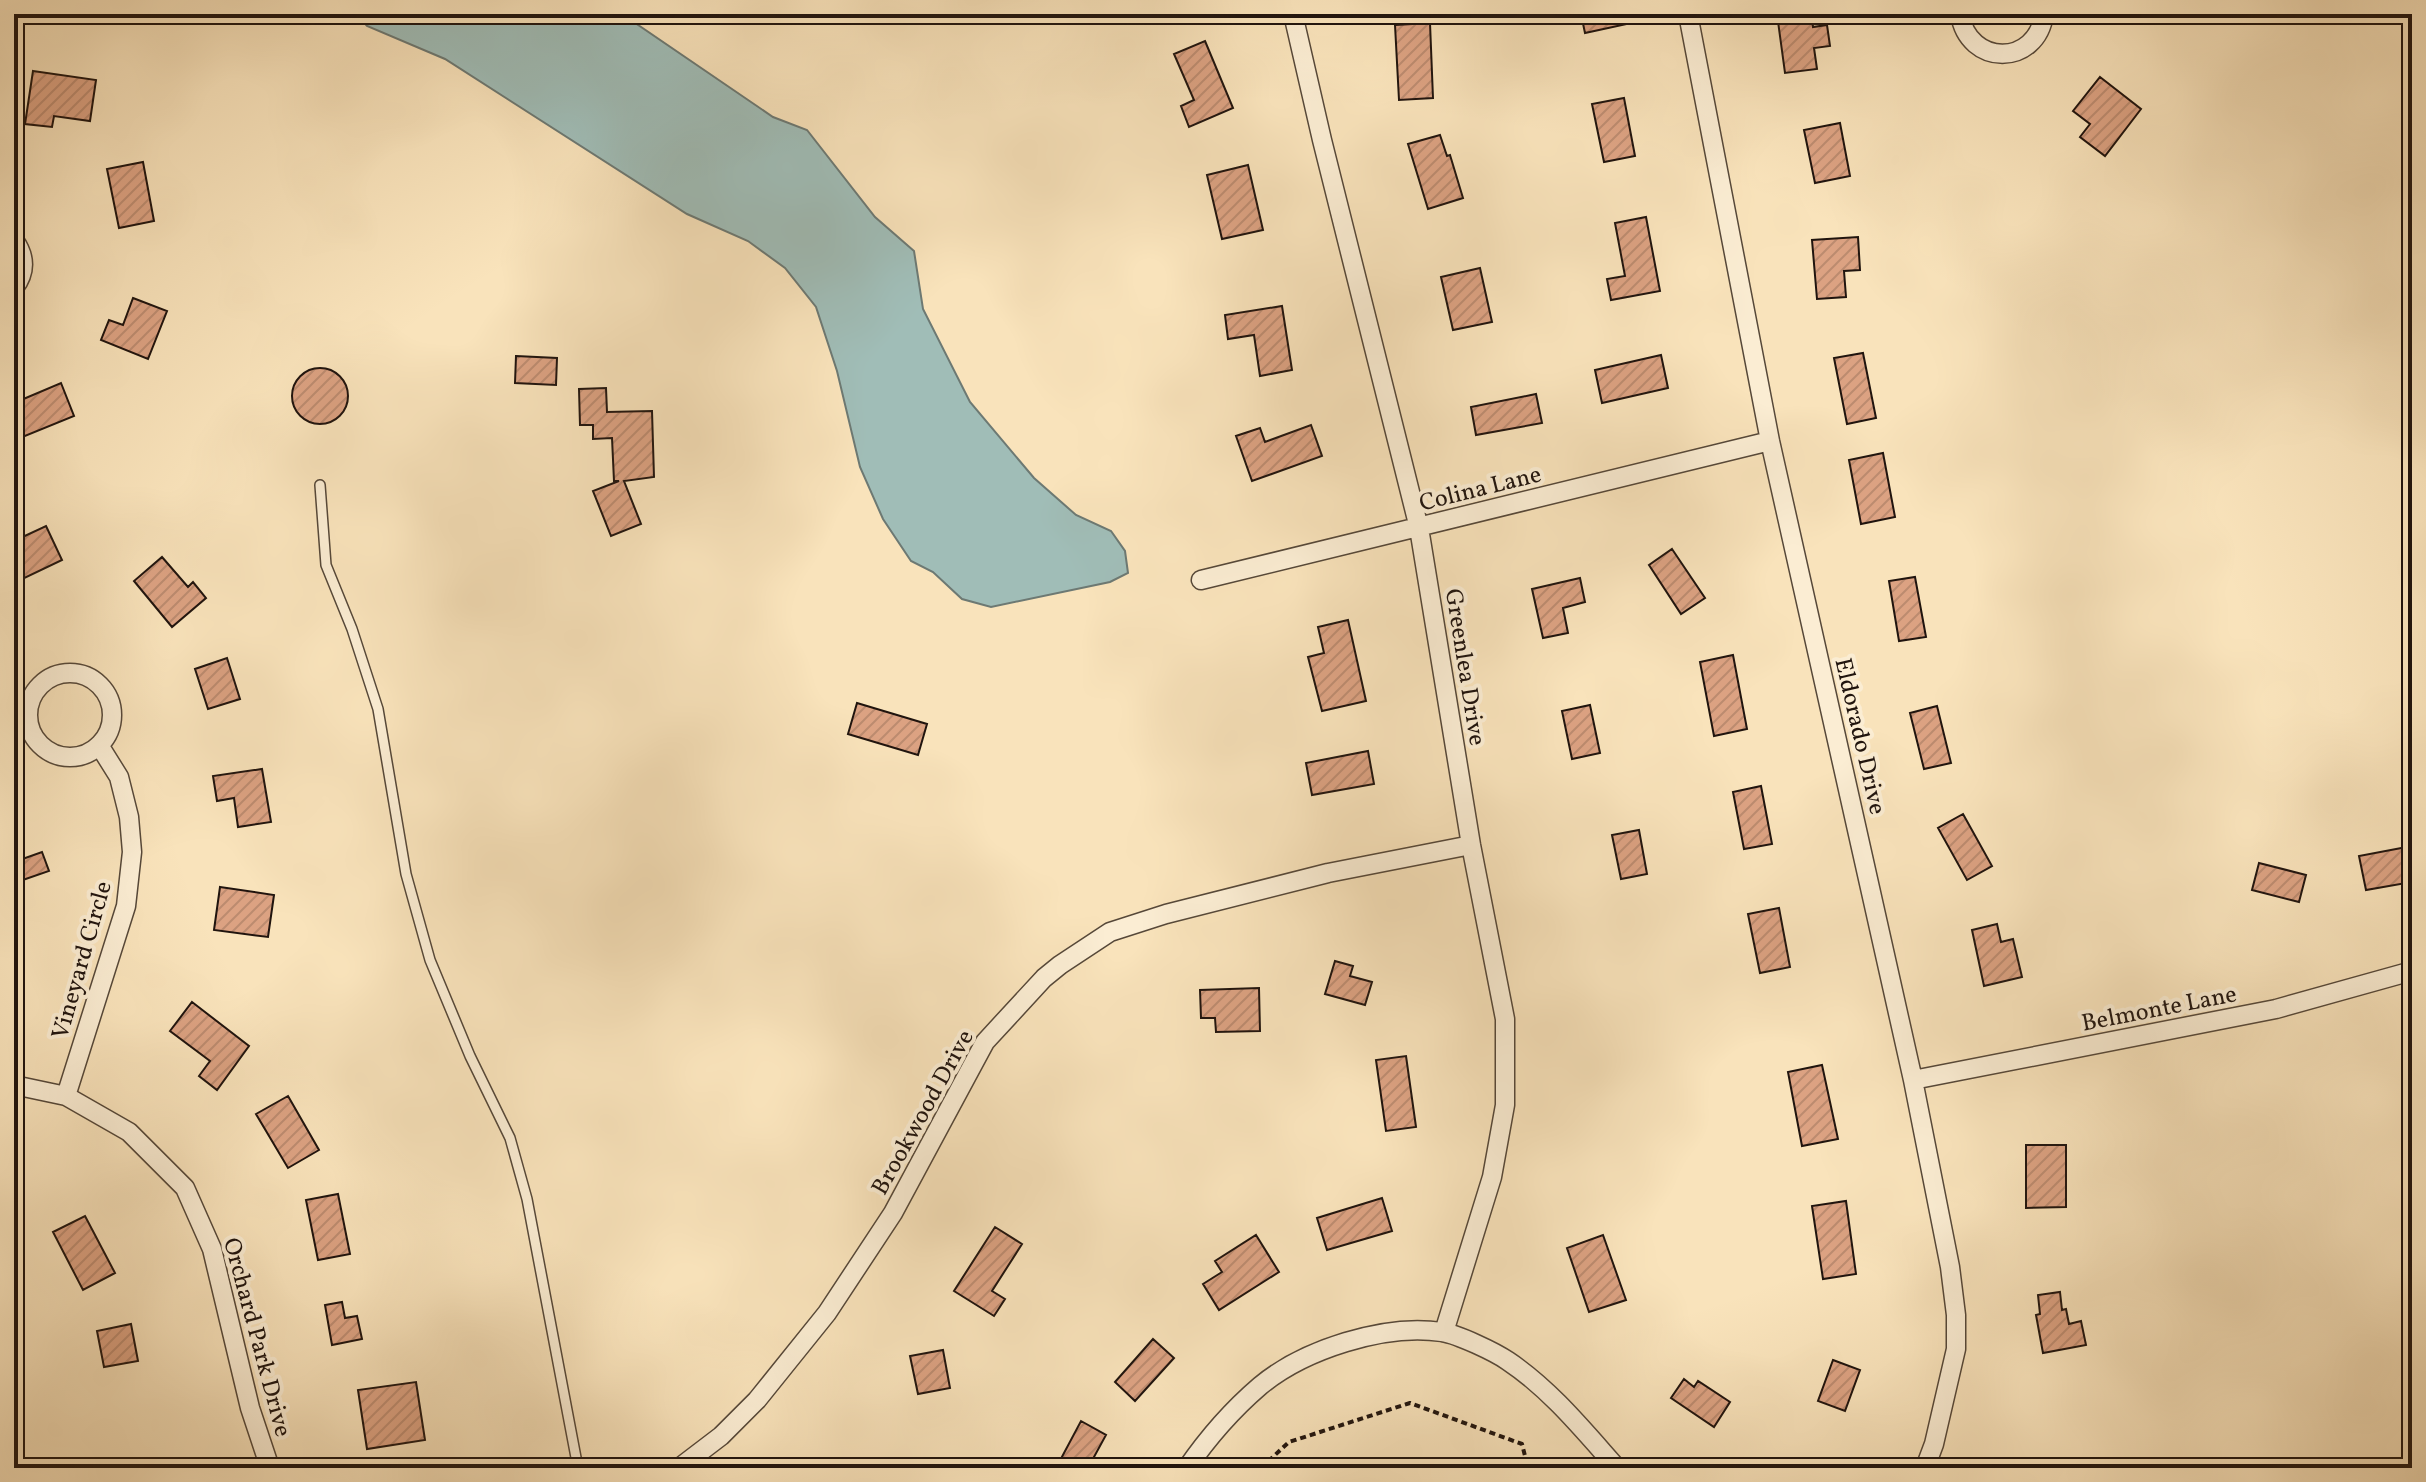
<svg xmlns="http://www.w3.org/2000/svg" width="2426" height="1482" font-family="Vollkorn,serif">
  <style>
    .water { fill: #a0bdb7; stroke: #6d7973; stroke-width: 2 }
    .building { fill: url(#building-hatch); stroke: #20140e; stroke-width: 2 }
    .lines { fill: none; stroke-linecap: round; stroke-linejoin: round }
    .lane-casing { stroke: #564839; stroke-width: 12 }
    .street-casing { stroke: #564839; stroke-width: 21 }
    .path { stroke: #20140e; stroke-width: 4; stroke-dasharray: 6 4; stroke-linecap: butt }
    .lane { stroke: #fbedd3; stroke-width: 9 }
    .street { stroke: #fbedd3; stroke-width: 18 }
    .labels { text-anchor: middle; stroke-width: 8; stroke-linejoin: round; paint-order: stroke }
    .street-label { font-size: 24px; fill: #20140e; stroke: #fbedd3 }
  </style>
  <defs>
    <pattern id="building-hatch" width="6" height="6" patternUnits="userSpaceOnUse" patternTransform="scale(2)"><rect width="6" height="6" fill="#dca282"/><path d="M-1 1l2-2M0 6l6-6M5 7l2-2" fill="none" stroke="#bc8b6f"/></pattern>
  </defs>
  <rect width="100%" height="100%" fill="#f9e3bb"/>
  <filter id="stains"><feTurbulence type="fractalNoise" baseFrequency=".0025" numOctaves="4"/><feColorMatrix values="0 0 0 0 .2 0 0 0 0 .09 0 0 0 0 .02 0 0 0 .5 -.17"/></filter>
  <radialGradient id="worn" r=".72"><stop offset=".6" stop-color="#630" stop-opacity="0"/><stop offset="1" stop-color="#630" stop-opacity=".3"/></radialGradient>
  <!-- water -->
  <path class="water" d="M356,14H622L773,117L807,130L875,217L914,251L923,309L970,402L1034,478L1076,515L1111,531L1125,551L1128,573L1110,582L991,607L962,599L933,572L911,561L883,519L860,467L837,371L816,307L785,268L748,241L687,214L445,59L367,26Z"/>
  <!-- building -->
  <path class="building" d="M1581,14H1636V22L1585,33Z
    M1777,14H1811L1813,27L1827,25L1830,46L1814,48L1817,69L1785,73Z
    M1430,23L1433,98L1399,100L1395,25Z
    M1205,41L1233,108L1189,127L1181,106L1194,100L1174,54Z
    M33,71L96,80L90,121L54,116L52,127L25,124Z
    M2100,77L2141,109L2105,156L2080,137L2090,124L2073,111Z
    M1624,98L1635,156L1604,162L1592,104Z
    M1840,123L1850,176L1815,183L1804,130Z
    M1440,135L1447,156L1450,155L1463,198L1428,209L1408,144Z
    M143,162L154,221L119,228L107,169Z
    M1248,165L1263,230L1222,239L1207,175Z
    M1646,217L1660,291L1611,300L1607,279L1625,276L1615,223Z
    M1858,237L1860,270L1844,271L1846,297L1817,299L1812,240Z
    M1480,268L1492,322L1453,330L1441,277Z
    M133,298L167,311L148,359L101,340L109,320L123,325Z
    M1282,306L1292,370L1260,376L1254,335L1228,339L1225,315Z
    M1863,353L1876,418L1847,424L1834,358Z
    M1661,355L1668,388L1602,403L1595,370Z
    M516,356L557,358L556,385L515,383Z
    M292 396a28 28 0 1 1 56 0a28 28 0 1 1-56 0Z
    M61,383L74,416L20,438L14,424V403Z
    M606,388L607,412L652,411L654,477L624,481L641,524L611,536L593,491L619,481H614L612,438L593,439V425H580L579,389Z
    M1536,394L1542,423L1476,435L1471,407Z
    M1311,425L1322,456L1252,481L1236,436L1260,428L1265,442Z
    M1883,453L1895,517L1861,524L1849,460Z
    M46,526L62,560L14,583V541Z
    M1672,549L1705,598L1681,614L1649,565Z
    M162,557L188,587L193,582L206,598L172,627L134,581Z
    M1915,577L1926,637L1899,641L1889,581Z
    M1580,578L1585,602L1563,608L1568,633L1543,638L1532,589Z
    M1348,620L1366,701L1322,711L1308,657L1324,653L1318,627Z
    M1733,655L1747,729L1714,736L1700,662Z
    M227,658L240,699L208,709L195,669Z
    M857,703L927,724L918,755L848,734Z
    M1590,705L1600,753L1572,759L1562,711Z
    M1937,706L1951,763L1924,769L1910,713Z
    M1368,751L1374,784L1312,795L1306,763Z
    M262,769L271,822L238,827L234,798L217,801L213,776Z
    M1761,786L1772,844L1744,849L1733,792Z
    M1963,814L1992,866L1967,880L1938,828Z
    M1639,830L1647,874L1621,879L1612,835Z
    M2412,846V882L2366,890L2359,856Z
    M42,852L49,871L14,883V862Z
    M2259,863L2306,875L2299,902L2252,890Z
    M220,887L274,895L268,937L214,930Z
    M1779,908L1790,967L1760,973L1748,914Z
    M1997,924L2001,942L2013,939L2022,977L1984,986L1972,930Z
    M1335,961L1353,966L1350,976L1372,982L1365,1005L1325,994Z
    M1259,988L1260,1031L1216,1032L1215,1018H1201L1200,990Z
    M192,1002L249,1046L217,1090L199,1076L210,1061L170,1031Z
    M1406,1056L1416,1127L1386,1131L1376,1060Z
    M1822,1065L1838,1139L1802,1146L1788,1072Z
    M288,1096L319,1150L288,1168L256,1114Z
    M2026,1145H2066V1207L2026,1208Z
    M338,1194L350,1254L318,1260L306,1200Z
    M1382,1198L1392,1231L1327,1250L1317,1218Z
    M1846,1201L1856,1274L1823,1279L1812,1206Z
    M85,1216L115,1273L83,1290L53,1232Z
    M995,1227L1022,1244L992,1291L1005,1299L994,1316L954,1291Z
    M1256,1235L1279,1272L1219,1310L1203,1284L1222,1272L1215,1261Z
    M1603,1235L1626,1300L1589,1312L1567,1248Z
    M2060,1292L2062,1310L2066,1309L2069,1324L2081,1321L2086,1345L2043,1353L2036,1315L2040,1314L2038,1295Z
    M342,1302L345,1318L357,1316L362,1339L332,1345L325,1305Z
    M131,1324L138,1361L104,1367L97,1331Z
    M1153,1339L1174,1358L1135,1401L1115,1382Z
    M943,1350L950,1388L918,1394L910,1356Z
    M1833,1360L1860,1370L1845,1411L1818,1401Z
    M1684,1379L1694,1387L1698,1381L1730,1402L1714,1427L1671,1398Z
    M416,1382L425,1440L367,1449L358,1390Z
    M1081,1421L1106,1435L1088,1468H1056Z"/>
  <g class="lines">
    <defs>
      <path id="lane" d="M320,485L326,565L352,629L378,709L406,874L430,960L470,1056L510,1138L527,1199L578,1468"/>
      <path id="street" d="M1293,14L1322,140L1419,528L1471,845L1505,1019V1105L1492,1177L1444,1332
        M1688,14L1770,441L1913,1080L1950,1267L1956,1315V1349L1934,1444L1925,1468
        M1960,14C1968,67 2037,67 2044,14
        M14,240C26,257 26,272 14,288
        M1201,580L1770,441
        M28 715a42 42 0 1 1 84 0a42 42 0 1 1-84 0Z
        M1913,1080L2276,1009L2412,971
        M14,1085L66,1096L129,1132L185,1188L212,1249L250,1408L270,1468
        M66,1096L126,906L132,852L129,817L119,777L99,745
        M679,1468L721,1436L757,1400L827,1313L893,1213L985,1042L1044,978L1060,965L1110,932L1166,914L1328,873L1471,845
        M1187,1468C1207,1439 1232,1410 1260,1386C1303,1350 1385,1323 1442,1332C1457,1334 1495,1352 1508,1361C1550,1389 1584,1431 1617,1468"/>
    </defs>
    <!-- lane casing -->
    <use href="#lane" class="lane-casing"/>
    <!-- street casing -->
    <use href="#street" class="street-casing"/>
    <!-- path -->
    <path class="path" d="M1261,1468L1289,1442L1410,1403L1522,1444L1528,1468"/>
    <!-- lane -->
    <use href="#lane" class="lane"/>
    <!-- street -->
    <use href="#street" class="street"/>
  </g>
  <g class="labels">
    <!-- street labels -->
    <g class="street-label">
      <text transform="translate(1480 488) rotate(-14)" y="8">Colina Lane</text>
      <text transform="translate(1466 667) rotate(81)" y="8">Greenlea Drive</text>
      <text transform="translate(1861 736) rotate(77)" y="8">Eldorado Drive</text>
      <text transform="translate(81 960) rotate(-74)" y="8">Vineyard Circle</text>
      <text transform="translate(2159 1008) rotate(-11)" y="8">Belmonte Lane</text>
      <text transform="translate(922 1112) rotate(-61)" y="8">Brookwood Drive</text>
      <text transform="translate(258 1337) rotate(75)" y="8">Orchard Park Drive</text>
    </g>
  </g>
  <!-- margin -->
  <rect width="2426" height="1482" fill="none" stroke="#f9e3bb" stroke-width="48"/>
  <rect x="16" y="16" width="2394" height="1450" fill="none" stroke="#20140e" stroke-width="4"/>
  <rect x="24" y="24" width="2378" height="1434" fill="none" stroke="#20140e" stroke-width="2"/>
  <rect width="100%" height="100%" filter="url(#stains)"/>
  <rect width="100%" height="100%" fill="url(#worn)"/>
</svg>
